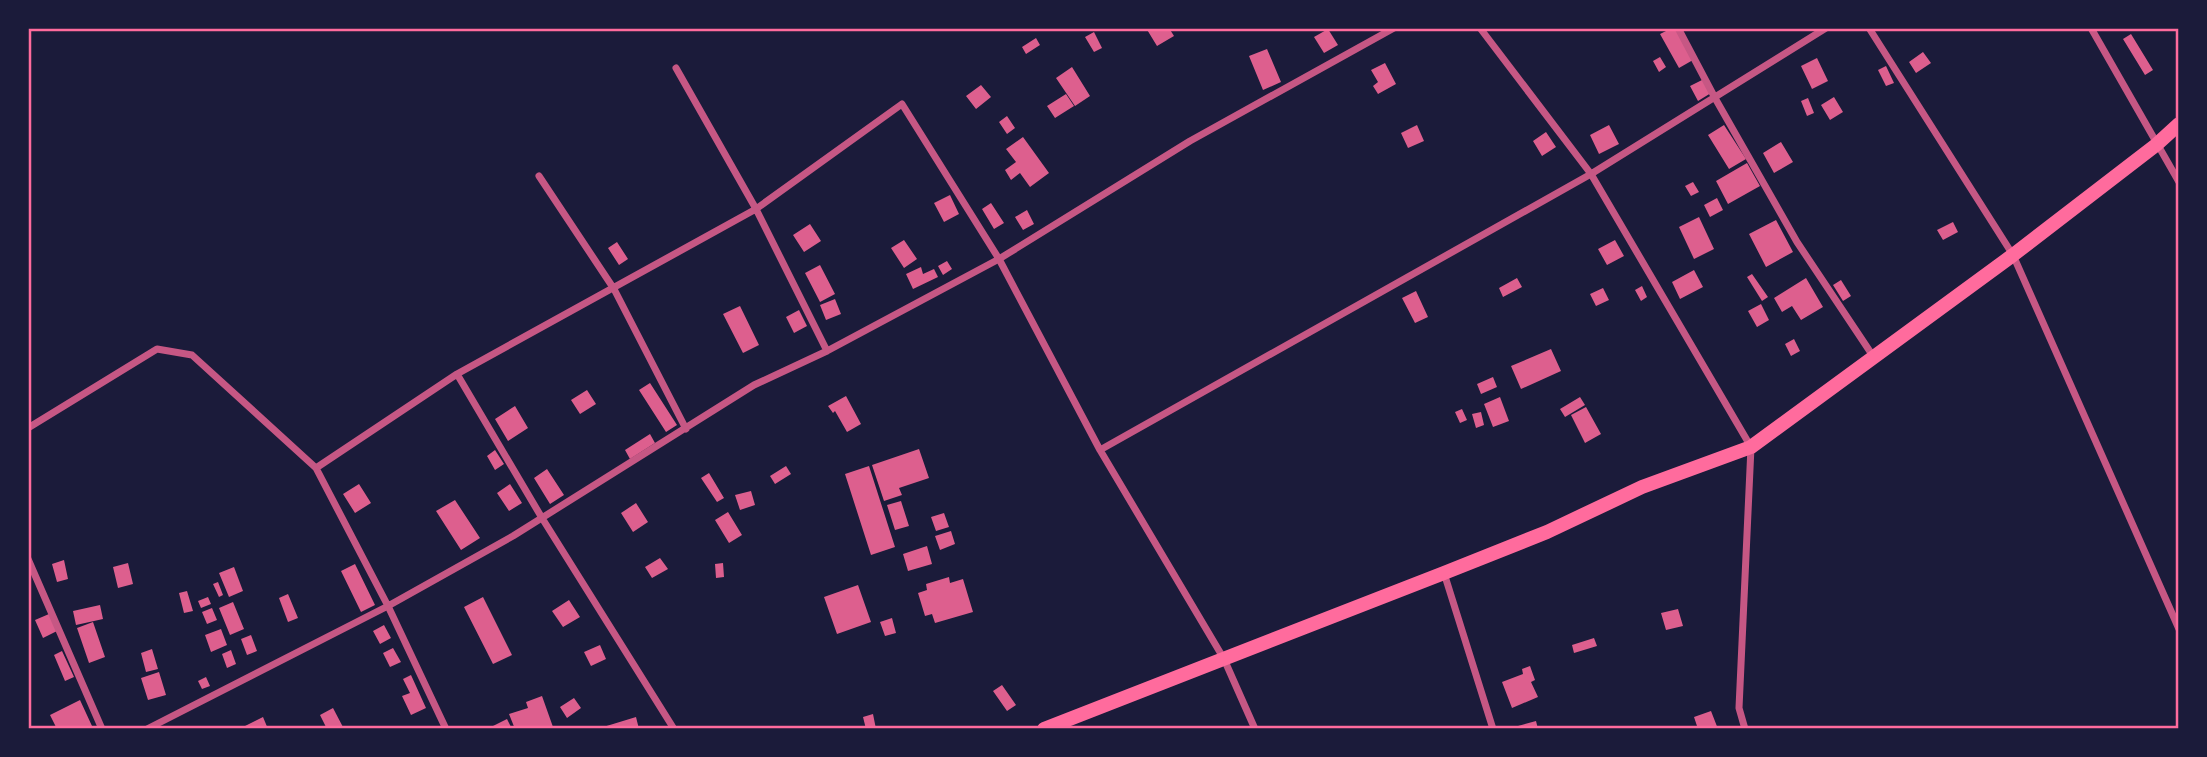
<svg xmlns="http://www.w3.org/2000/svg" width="2207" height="757" font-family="'PT Serif',serif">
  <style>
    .building { fill: #dd5f8e }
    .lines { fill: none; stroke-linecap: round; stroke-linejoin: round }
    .minor { stroke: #c65784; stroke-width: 7 }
    .primary { stroke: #ff6b9d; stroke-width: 14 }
    .neatline { fill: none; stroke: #ff6b9d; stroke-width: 2.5 }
  </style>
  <rect width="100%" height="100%" fill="#1b1b3a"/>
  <!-- building -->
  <path class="building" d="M1146,28H1169L1174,36L1157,46Z
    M1672,28H1675L1693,60L1679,68L1660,34Z
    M1328,29L1338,45L1324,53L1314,37Z
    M1094,32L1102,48L1094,52L1085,37Z
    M2131,34L2153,70L2145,75L2123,39Z
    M1036,38L1040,45L1026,54L1022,47Z
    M1267,49L1281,82L1263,90L1249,56Z
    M1923,52L1931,63L1916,73L1909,62Z
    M1660,57L1666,67L1659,72L1653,61Z
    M1817,58L1828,81L1812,89L1801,66Z
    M1385,63L1396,84L1378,94L1373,86L1378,82L1371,70Z
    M1886,66L1894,83L1886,86L1878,70Z
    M1072,67L1090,96L1075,106L1056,78Z
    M1704,79L1711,93L1698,101L1690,86Z
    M981,85L991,97L976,109L966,96Z
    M1066,94L1074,106L1055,118L1047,106Z
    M1834,97L1843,112L1830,120L1821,105Z
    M1808,98L1814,113L1807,116L1801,101Z
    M1007,116L1015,128L1007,134L999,122Z
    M1417,125L1424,141L1408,148L1401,133Z
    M1609,125L1619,144L1599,154L1590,135Z
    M1724,125L1746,159L1729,169L1708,135Z
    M1546,132L1556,147L1542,156L1533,141Z
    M1023,137L1049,173L1030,187L1020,173L1011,180L1005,170L1016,162L1006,149Z
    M1781,142L1793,162L1774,173L1763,153Z
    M1747,163L1760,186L1728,204L1716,181Z
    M1693,182L1699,192L1691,196L1685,186Z
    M950,195L959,214L944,222L934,203Z
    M1717,198L1723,210L1710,217L1704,205Z
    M991,203L1004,223L994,229L982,209Z
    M1027,210L1034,224L1023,230L1015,217Z
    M1699,217L1714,249L1694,259L1679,227Z
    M1776,220L1793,252L1766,267L1749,234Z
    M1953,222L1958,232L1943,240L1937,230Z
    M810,224L821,241L804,252L793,235Z
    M904,240L917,259L904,268L891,248Z
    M1615,240L1624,256L1607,265L1598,249Z
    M617,242L628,259L619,265L608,248Z
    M947,261L952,269L943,275L938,266Z
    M820,265L835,294L820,302L805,273Z
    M921,267L923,274L934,269L938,277L913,289L906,274Z
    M1694,270L1703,287L1680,299L1672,282Z
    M1752,274L1768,297L1762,301L1747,277Z
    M1517,278L1522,287L1503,297L1499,288Z
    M1806,278L1823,307L1801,320L1792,306L1782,312L1774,298Z
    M1841,280L1851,296L1843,301L1833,285Z
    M1642,286L1647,297L1641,301L1635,290Z
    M1603,288L1609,300L1596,306L1590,294Z
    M1416,291L1428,317L1415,323L1402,298Z
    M835,299L841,314L826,320L820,305Z
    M1761,304L1769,320L1757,327L1748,311Z
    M740,306L759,345L743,353L723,314Z
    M799,310L807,326L794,333L786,317Z
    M1794,339L1800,351L1791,356L1785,344Z
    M1551,349L1561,371L1521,389L1511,366Z
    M1493,377L1497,387L1481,394L1477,384Z
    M650,383L677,425L666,432L639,390Z
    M587,390L596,404L580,414L571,400Z
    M846,396L861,424L847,432L835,411L833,413L828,406Z
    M1500,397L1509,421L1493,427L1484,404Z
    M1580,397L1585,405L1565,417L1560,409Z
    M515,406L528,428L508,441L495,419Z
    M1586,407L1601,434L1585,443L1571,415Z
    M1462,409L1467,420L1460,423L1455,412Z
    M1481,412L1484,425L1476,428L1472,414Z
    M650,434L655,443L630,459L625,450Z
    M919,449L929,478L899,488L902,495L884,501L872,465Z
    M495,450L504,464L495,470L487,456Z
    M786,466L791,474L775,484L770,476Z
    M869,466L895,547L871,555L845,474Z
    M547,469L564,495L550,504L534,478Z
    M709,473L724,498L717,502L701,478Z
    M359,484L371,503L355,513L343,494Z
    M510,484L522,503L509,511L497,493Z
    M751,491L755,505L740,510L735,495Z
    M455,500L480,538L461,550L436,511Z
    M901,501L909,526L895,530L887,505Z
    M636,503L648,522L633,532L621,513Z
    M728,512L742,535L729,543L715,520Z
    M944,513L949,527L936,531L931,517Z
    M951,531L955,544L940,550L935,536Z
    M927,546L932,564L908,571L903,554Z
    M660,558L668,569L652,578L645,567Z
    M64,560L68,579L57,582L52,564Z
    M128,563L133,584L118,588L113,567Z
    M723,563L724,577L716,578L715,564Z
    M355,564L375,605L361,612L341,571Z
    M234,567L243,591L229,597L219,573Z
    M949,577L950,583L963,579L973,612L935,623L932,614L925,616L918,593L927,590L926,584Z
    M218,582L223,595L219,597L213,584Z
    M858,585L871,622L837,634L824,597Z
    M187,591L193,611L184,613L179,593Z
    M288,594L298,618L288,622L279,598Z
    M208,597L211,604L201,608L198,601Z
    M483,597L512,655L493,664L464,607Z
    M569,600L580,617L563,627L552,611Z
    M233,602L244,629L230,635L219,608Z
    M100,605L103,619L76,625L73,611Z
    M212,608L217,620L207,624L202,612Z
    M1678,609L1683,626L1666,630L1661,613Z
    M49,614L57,631L43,638L35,620Z
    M892,618L896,633L885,636L880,622Z
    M93,622L105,657L89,663L77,628Z
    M384,625L391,638L380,644L373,631Z
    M221,629L227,645L211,652L205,635Z
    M251,635L257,651L247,655L241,639Z
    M1594,638L1597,646L1574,653L1572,645Z
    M600,645L606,659L591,666L584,652Z
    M393,648L401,662L390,667L383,653Z
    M152,649L158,669L146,672L141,653Z
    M231,650L236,664L227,668L222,654Z
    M62,651L74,677L65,681L54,655Z
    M1530,666L1535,680L1531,682L1538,697L1512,708L1502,682L1523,674L1522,669Z
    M159,672L166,695L148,700L141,678Z
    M411,675L426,708L411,715L402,696L410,693L403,679Z
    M206,677L210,686L202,689L198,681Z
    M1002,685L1016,705L1007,711L993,691Z
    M542,696L553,727L547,729H515L509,714L528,708L526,702Z
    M574,698L581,708L567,718L560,707Z
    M80,700L92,726L87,729H57L50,715Z
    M333,708L344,729H327L320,715Z
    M1711,711L1718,729H1698L1694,717Z
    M873,714L876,729H866L863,717Z
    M263,717L268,729H244L243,727Z
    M636,717L639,729H600V728Z
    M507,719L512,729H492L491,727Z
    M1536,721L1538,729H1519L1518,726Z"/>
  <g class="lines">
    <!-- minor -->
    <path class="minor" d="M1480,28L1591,174L1751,447L1739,708L1745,729
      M1678,28L1715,98L1797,242L1873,356
      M1869,28L2013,255L2179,629
      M2091,28L2179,182
      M676,68L756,209L827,351
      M539,176L614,289L686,429
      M457,374L542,518L674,729
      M28,428L157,349L192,355L316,468L388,606L446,729
      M1100,450L1591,174L1826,28
      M316,468L457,374L756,209L902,104L999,259L1100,450L1224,659L1255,729
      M28,559L102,729
      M1444,573L1493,729
      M147,729L388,606L513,536L754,385L827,351L999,259L1190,141L1394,28"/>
    <!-- primary -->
    <path class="primary" d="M1044,729L1444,573L1547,532L1642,487L1751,447L2013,255L2156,145L2179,124"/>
  </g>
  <!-- border -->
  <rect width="2207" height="757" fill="none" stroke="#1b1b3a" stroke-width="60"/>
  <rect x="30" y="30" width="2147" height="697" class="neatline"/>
</svg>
